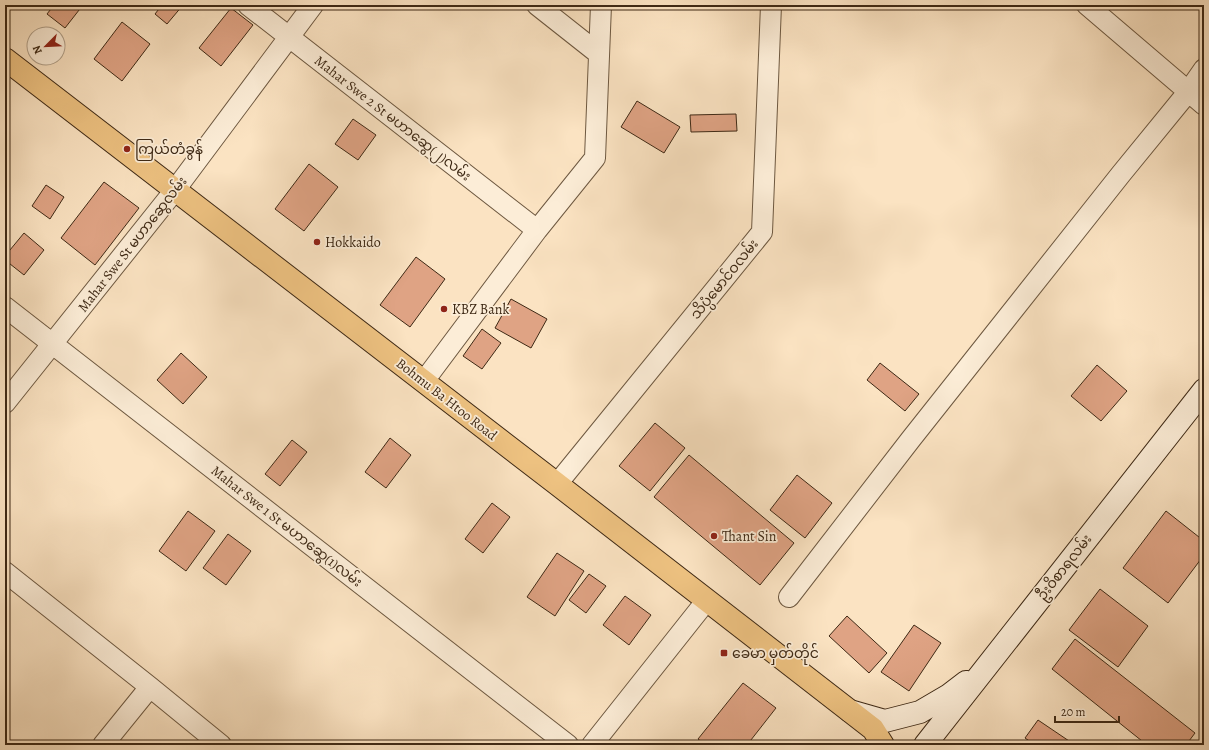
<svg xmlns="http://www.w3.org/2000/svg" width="1209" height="750" font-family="Alegreya,'Noto Sans Myanmar',serif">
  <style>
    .building { fill: #dfa384; stroke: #3e2915 }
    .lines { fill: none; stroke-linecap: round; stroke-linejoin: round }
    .minor-casing { stroke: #6d5840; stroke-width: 22 }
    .secondary-casing { stroke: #3e2915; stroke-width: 24 }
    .primary-casing { stroke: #3e2915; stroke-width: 24 }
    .minor { stroke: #fcedd7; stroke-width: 20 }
    .secondary { stroke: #fcedd7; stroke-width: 22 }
    .primary { stroke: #eec281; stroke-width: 22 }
    .poi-dot { fill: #8f2418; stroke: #fcedd7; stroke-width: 1.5 }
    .labels { text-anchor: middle; stroke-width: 3.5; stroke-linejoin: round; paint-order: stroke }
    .street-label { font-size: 14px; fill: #3e2915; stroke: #fcedd7 }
    .poi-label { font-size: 14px; fill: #3e2915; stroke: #fcedd7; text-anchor: start }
  </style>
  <rect width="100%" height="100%" fill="#fbe3c2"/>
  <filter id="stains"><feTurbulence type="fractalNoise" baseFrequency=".005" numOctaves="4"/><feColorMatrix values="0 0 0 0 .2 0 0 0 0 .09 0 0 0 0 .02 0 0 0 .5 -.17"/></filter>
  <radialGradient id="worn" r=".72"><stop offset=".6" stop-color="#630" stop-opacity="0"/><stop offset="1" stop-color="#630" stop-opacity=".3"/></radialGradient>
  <!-- building -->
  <path class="building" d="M54,5H83L65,28L47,14Z
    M162,5H183L167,24L155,14Z
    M231,8L253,25L221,66L199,48Z
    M122,22L150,44L122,81L94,59Z
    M637,101L680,127L664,153L621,127Z
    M736,114L737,131L691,132L690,115Z
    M353,119L376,135L358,160L335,144Z
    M309,164L338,187L304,231L275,209Z
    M104,182L139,208L95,265L61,238Z
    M46,185L64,197L50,219L32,206Z
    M24,233L44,250L24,275L5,260V256Z
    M416,257L445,279L410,327L380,305Z
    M511,299L547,319L531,348L495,328Z
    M482,329L501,343L482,369L463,356Z
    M181,353L207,377L183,404L157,380Z
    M880,363L919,394L905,411L867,380Z
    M1097,365L1127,391L1101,421L1071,396Z
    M655,423L685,448L650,491L619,466Z
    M390,438L411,455L386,488L365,472Z
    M292,440L307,452L280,486L265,474Z
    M689,455L794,543L760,585L654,497Z
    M797,475L832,503L805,538L770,510Z
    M492,503L510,517L483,553L465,539Z
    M188,511L215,531L186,571L159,551Z
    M1166,511L1204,541V555L1168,603L1123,568Z
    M228,534L251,551L226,585L203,568Z
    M557,553L584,571L555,616L527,597Z
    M589,574L606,586L586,613L569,600Z
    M1100,589L1148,626L1118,667L1069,630Z
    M625,596L651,615L629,645L603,625Z
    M847,616L887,653L869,673L829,636Z
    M914,625L941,643L909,691L881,672Z
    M1075,639L1195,733L1186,745H1147L1052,669Z
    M743,683L776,708L747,745H706L698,739Z
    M1038,720L1075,745H1035L1025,738Z"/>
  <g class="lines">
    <defs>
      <path id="minor" d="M248,5L537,230
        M537,5L599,54
        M1087,5L1204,105
        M5,307L568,745
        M424,381L537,230L595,158L601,5
        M5,403L175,190L313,5
        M557,484L762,232L771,5
        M5,572L150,687L221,745
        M789,597L911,439L1121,174L1188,92L1204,69
        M103,745L150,687
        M592,745L707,600"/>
      <path id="secondary" d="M850,711L885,721L920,712L949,695L966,682
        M925,745L1204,390"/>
      <path id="primary" d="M5,59L557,484L873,729L883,745"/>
    </defs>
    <!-- minor casing -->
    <use href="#minor" class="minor-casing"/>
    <!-- secondary casing -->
    <use href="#secondary" class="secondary-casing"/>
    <!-- primary casing -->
    <use href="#primary" class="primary-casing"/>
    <!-- minor -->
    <use href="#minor" class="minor"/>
    <!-- secondary -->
    <use href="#secondary" class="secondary"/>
    <!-- primary -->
    <use href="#primary" class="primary"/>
  </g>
  <!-- markers -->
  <g class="poi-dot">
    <circle cx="127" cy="149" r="4"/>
    <circle cx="317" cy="242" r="4"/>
    <circle cx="444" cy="309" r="4"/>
    <circle cx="714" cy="536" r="4"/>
    <rect x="720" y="649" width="8" height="8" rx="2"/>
  </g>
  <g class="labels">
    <!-- street labels -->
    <g class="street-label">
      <text transform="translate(393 118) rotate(38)" y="5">Mahar Swe 2 St မဟာဆွေ(၂)လမ်း</text>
      <text transform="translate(132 244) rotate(-52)" y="5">Mahar Swe St မဟာဆွေလမ်း</text>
      <text transform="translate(724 279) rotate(-51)" y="5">သိပ္ပံမောင်ဝလမ်း</text>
      <text transform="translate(447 399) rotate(38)" y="5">Bohmu Ba Htoo Road</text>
      <text transform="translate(287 526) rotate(38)" y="5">Mahar Swe 1 St မဟာဆွေ(1)လမ်း</text>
      <text transform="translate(1064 567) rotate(-52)" y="5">ဦးဝိစာရလမ်း</text>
    </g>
    <!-- poi labels -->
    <g class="poi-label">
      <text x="135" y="154">ကြယ်တံခွန်</text>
      <text x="325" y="247">Hokkaido</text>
      <text x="452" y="314">KBZ Bank</text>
      <text x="722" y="541">Thant Sin</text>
      <text x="732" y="658">ခေမာ မှတ်တိုင်</text>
    </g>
  </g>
  <!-- margin -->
  <rect width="1209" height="750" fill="none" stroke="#fbe3c2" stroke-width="20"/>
  <rect x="6" y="6" width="1197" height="738" fill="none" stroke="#3e2915" stroke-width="2"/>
  <rect x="10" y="10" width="1189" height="730" fill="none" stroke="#3e2915"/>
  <!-- north arrow -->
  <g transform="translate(46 46) rotate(246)"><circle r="19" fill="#fcedd7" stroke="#b09f89"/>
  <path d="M0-3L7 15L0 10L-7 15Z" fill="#8f2418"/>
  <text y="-6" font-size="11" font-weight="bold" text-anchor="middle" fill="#3e2915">N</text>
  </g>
  <!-- scale -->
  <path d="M1055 716v6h64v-6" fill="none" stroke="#3e2915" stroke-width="2"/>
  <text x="1061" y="716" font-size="12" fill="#3e2915" stroke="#fcedd7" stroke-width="3" paint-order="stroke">20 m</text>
  <rect width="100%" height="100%" filter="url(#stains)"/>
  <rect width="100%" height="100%" fill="url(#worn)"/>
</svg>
